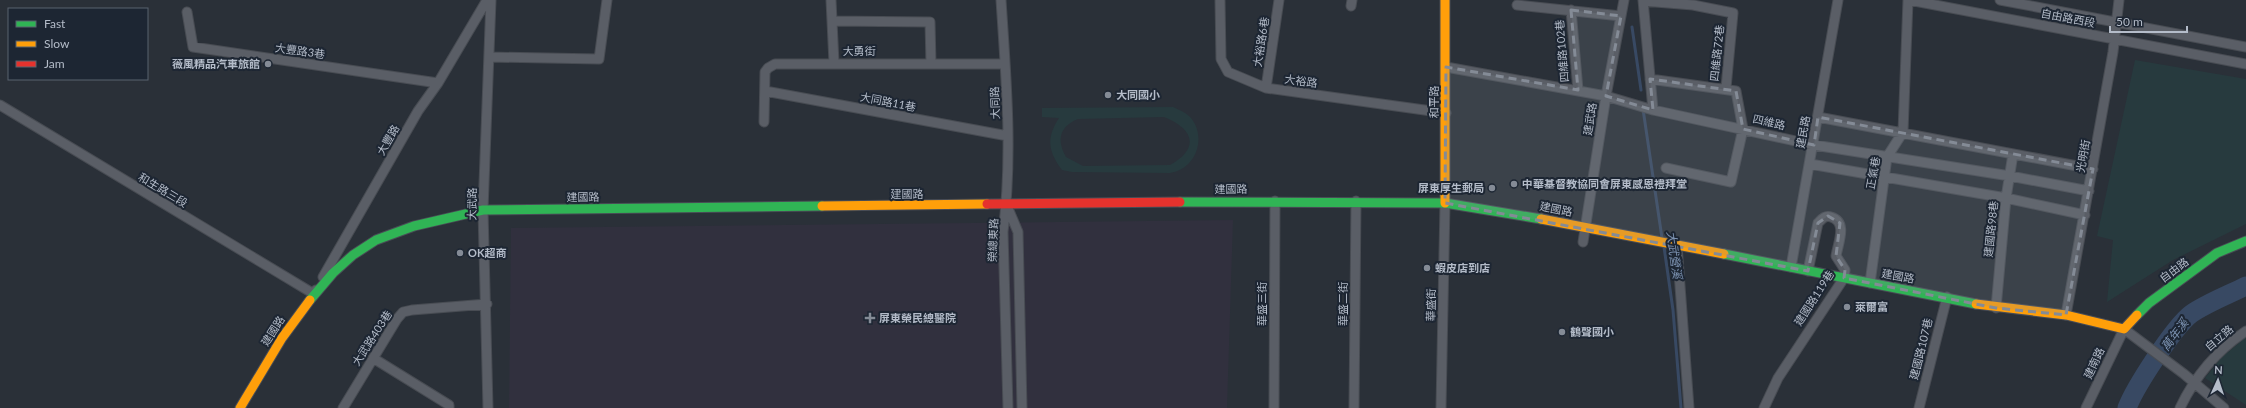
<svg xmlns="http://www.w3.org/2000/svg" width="2246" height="408" font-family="Lato,'Noto Sans TC',sans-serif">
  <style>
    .medical { fill: #31303e }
    .green { fill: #273a3e; fill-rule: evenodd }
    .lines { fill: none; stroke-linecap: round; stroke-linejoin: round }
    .stream { stroke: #384963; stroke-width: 3 }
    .river { stroke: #384963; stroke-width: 19 }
    .street-casing { stroke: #484c53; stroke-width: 11 }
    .fast-casing { stroke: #484c55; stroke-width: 11 }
    .slow-casing { stroke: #484c55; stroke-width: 11 }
    .jam-casing { stroke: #484c55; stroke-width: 11 }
    .street { stroke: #5a5e66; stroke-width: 9 }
    .fast { stroke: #30b455; stroke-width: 9 }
    .slow { stroke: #ff9f0a; stroke-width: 9 }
    .jam { stroke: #e5322d; stroke-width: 9 }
    .marked { fill: #848b96; fill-opacity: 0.2; stroke: #848b96; stroke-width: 3; stroke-dasharray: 8 5; stroke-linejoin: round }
    .poi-dot { fill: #848b96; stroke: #1d2633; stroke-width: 1.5 }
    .labels { text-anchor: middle; stroke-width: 4; stroke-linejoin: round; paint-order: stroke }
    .street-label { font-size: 11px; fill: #b4bcc9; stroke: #1d2633 }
    .poi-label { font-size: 11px; font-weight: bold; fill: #b4bcc9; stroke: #1d2633; text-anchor: start }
    .water-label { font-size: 12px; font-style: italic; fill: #7c92b1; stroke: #1d2633 }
  </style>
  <rect width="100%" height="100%" fill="#2a3038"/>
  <!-- medical -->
  <path class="medical" d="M1233,220L1227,408H509L511,228Z"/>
  <!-- green -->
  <path class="green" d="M2135,60L2246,79V224L2173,260L2107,302L2113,240L2097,236Z
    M1173,107C1179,110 1186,112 1191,118C1207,138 1196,169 1170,173L1072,172L1062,170C1048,151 1046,138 1059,118L1042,117V108ZM1164,117C1194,129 1200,148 1170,165L1083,166L1066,157C1056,140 1060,126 1078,119Z
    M2246,337V405L2205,378L2221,358Z"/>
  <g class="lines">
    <!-- stream -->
    <path class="stream" d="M1632,27L1641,90
      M1643,109L1662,238
      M1664,247L1673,310L1681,408"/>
    <!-- river -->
    <path class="river" d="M2127,408C2135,387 2174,327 2191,314C2207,303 2228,295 2246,286"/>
    <defs>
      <path id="street" d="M831,0L834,63
        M1001,0C1006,77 1013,156 1003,232L1008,408
        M1220,0L1221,59L1228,72L1266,88L1446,113
        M1643,0L1653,110
        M1909,0L2246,64
        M2000,0L2246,47
        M1643,1L1693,5L1733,13L1726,88
        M1517,5L1621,16
        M1351,6L1352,0
        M1571,10L1578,90
        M187,12L193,47L438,83
        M832,21L930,22L931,64
        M489,57L599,59L607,0
        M1446,67L1606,96L1653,110L1814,145L2010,176L2089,191
        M1650,79L1736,91L1743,129L1731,182L1666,168
        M1266,88L1279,0
        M765,91L1008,136
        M0,105L314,294L316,290
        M1818,117L2093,169
        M764,122L765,72L768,68L775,64H1005
        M1810,164L2006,198L2085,215
        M1007,206L1018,232L1022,408
        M1583,242L1606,96L1624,0
        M1677,245L1689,408
        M1791,267L1838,0
        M323,277L418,111L438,83L487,0
        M1870,283L1887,157L1903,132L1908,0
        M1996,308L2006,198L2013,154
        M2066,315L2113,52L2119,0
        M373,358L449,405V408
        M343,408L397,319L403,312L412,310L487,304
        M488,408L483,210L491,0
        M1274,408L1275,201
        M1354,408L1356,201
        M1441,408L1445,203
        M1764,408L1778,378L1844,278L1845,270L1836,256C1838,243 1848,222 1831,217C1825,215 1822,219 1818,223L1808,271
        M1919,408L1947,297
        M2086,408L2124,329L2184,374L2224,408
        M2180,408C2195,376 2216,351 2246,331"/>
      <path id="fast" d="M1180,202L1445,203L1541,219
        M1724,254L1976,304
        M310,300L333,273L353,255L376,240L414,226L483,210L822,206
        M2137,315L2149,303L2217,253L2246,241"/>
      <path id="slow" d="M1445,0V203
        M822,206L987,204
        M1541,219L1724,254
        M1976,304L2066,315L2124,329L2137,315
        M240,408L282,338L310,300"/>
      <path id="jam" d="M987,204L1180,202"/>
    </defs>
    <!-- street casing -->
    <use href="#street" class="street-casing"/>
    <!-- fast casing -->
    <use href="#fast" class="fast-casing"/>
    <!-- slow casing -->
    <use href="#slow" class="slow-casing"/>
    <!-- jam casing -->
    <use href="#jam" class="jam-casing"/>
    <!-- street -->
    <use href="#street" class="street"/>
    <!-- fast -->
    <use href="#fast" class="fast"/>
    <!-- slow -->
    <use href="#slow" class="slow"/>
    <!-- jam -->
    <use href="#jam" class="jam"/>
  </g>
  <!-- marked area -->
  <path class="marked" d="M1571,10L1621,16L1606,96L1653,110L1650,79L1736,91L1743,129L1814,145L1818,117L2093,169L2066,315L1996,308L1844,278L1845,270L1836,256L1840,223L1828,216L1818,223L1808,271L1445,203L1446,67L1578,90Z"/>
  <!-- markers -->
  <g class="poi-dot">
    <circle cx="268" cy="64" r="4"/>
    <circle cx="1108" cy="95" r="4"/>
    <circle cx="1514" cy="184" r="4"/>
    <circle cx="1492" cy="188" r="4"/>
    <circle cx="460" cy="253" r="4"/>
    <circle cx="1427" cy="268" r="4"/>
    <circle cx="1847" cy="307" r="4"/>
    <path d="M868 312h4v4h4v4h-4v4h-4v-4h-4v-4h4z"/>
    <circle cx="1562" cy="332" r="4"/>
  </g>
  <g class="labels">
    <!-- street labels -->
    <g class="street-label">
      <text transform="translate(2068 18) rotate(11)" y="4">自由路西段</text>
      <text transform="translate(1261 42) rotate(-81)" y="4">大裕路6巷</text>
      <text transform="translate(300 51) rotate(8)" y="4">大豐路3巷</text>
      <text x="859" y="55">大勇街</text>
      <text transform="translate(1562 51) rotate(-95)" y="4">四維路102巷</text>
      <text transform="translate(1717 53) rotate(-84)" y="4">四維路72巷</text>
      <text transform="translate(1301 81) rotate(8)" y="4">大裕路</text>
      <text transform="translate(888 102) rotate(11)" y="4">大同路11巷</text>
      <text transform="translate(1434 102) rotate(-90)" y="4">和平路</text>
      <text transform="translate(995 103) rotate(-92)" y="4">大同路</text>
      <text transform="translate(1590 119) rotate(-81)" y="4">建武路</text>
      <text transform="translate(1769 122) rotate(13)" y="4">四維路</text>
      <text transform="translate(1803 132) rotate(-80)" y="4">建民路</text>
      <text transform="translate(388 140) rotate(-60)" y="4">大豐路</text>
      <text transform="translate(2083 156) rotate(-80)" y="4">光明街</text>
      <text transform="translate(1873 173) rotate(-80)" y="4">正氣巷</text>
      <text transform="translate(1231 189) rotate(-1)" y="4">建國路</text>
      <text transform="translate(163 190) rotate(31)" y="4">和生路三段</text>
      <text x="907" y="198">建國路</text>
      <text transform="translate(583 197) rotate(-1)" y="4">建國路</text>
      <text transform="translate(472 204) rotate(-89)" y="4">大武路</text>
      <text transform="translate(1556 209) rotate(11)" y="4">建國路</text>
      <text transform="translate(1991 229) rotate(-84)" y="4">建國路98巷</text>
      <text transform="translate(993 240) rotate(-88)" y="4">榮總東路</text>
      <text transform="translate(2174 270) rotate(-37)" y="4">自由路</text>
      <text transform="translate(1898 276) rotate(10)" y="4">建國路</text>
      <text transform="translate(1814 298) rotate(-57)" y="4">建國路119巷</text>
      <text transform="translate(1262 304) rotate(-90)" y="4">華盛三街</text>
      <text transform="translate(1343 304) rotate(-90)" y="4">華盛二街</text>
      <text transform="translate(1431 305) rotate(-89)" y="4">華盛街</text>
      <text transform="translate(273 331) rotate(-57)" y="4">建國路</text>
      <text transform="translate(372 338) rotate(-57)" y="4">大武路403巷</text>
      <text transform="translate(2219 338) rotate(-40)" y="4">自立路</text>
      <text transform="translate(1921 349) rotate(-76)" y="4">建國路107巷</text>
      <text transform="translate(2094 363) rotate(-65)" y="4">建南路</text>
    </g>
    <!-- poi labels -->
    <g class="poi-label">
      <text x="260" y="68" text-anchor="end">薇風精品汽車旅館</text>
      <text x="1116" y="99">大同國小</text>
      <text x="1522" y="188">中華基督教協同會屏東感恩禮拜堂</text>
      <text x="1484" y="192" text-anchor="end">屏東厚生郵局</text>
      <text x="468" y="257">OK超商</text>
      <text x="1435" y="272">蝦皮店到店</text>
      <text x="1855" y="311">萊爾富</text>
      <text x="879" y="322">屏東榮民總醫院</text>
      <text x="1570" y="336">鶴聲國小</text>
    </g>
    <!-- water labels -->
    <g class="water-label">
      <text transform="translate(1674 255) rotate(82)" y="4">大武營溪</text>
      <text transform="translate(2175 335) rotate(-53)" y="4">萬年溪</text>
    </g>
  </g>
  <!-- legend -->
  <rect x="8" y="8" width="140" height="72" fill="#1d2633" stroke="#59626f"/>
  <rect x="16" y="21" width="20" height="6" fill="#30b455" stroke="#59626f"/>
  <text x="44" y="28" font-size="12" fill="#b4bcc9">Fast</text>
  <rect x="16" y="41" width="20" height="6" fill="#ff9f0a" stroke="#59626f"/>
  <text x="44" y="48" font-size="12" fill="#b4bcc9">Slow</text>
  <rect x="16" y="61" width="20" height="6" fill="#e5322d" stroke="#59626f"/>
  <text x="44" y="68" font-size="12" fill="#b4bcc9">Jam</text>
  <!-- north arrow -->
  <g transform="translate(2218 380) rotate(3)" stroke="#1d2633" stroke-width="3" paint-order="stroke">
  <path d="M0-3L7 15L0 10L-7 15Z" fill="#b4bcc9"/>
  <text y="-6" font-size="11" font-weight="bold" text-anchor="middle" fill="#b4bcc9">N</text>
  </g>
  <!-- scale -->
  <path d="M2110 26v6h77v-6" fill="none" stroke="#b4bcc9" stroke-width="2"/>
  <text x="2116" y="26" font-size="12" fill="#b4bcc9" stroke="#1d2633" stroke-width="3" paint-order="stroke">50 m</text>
</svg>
